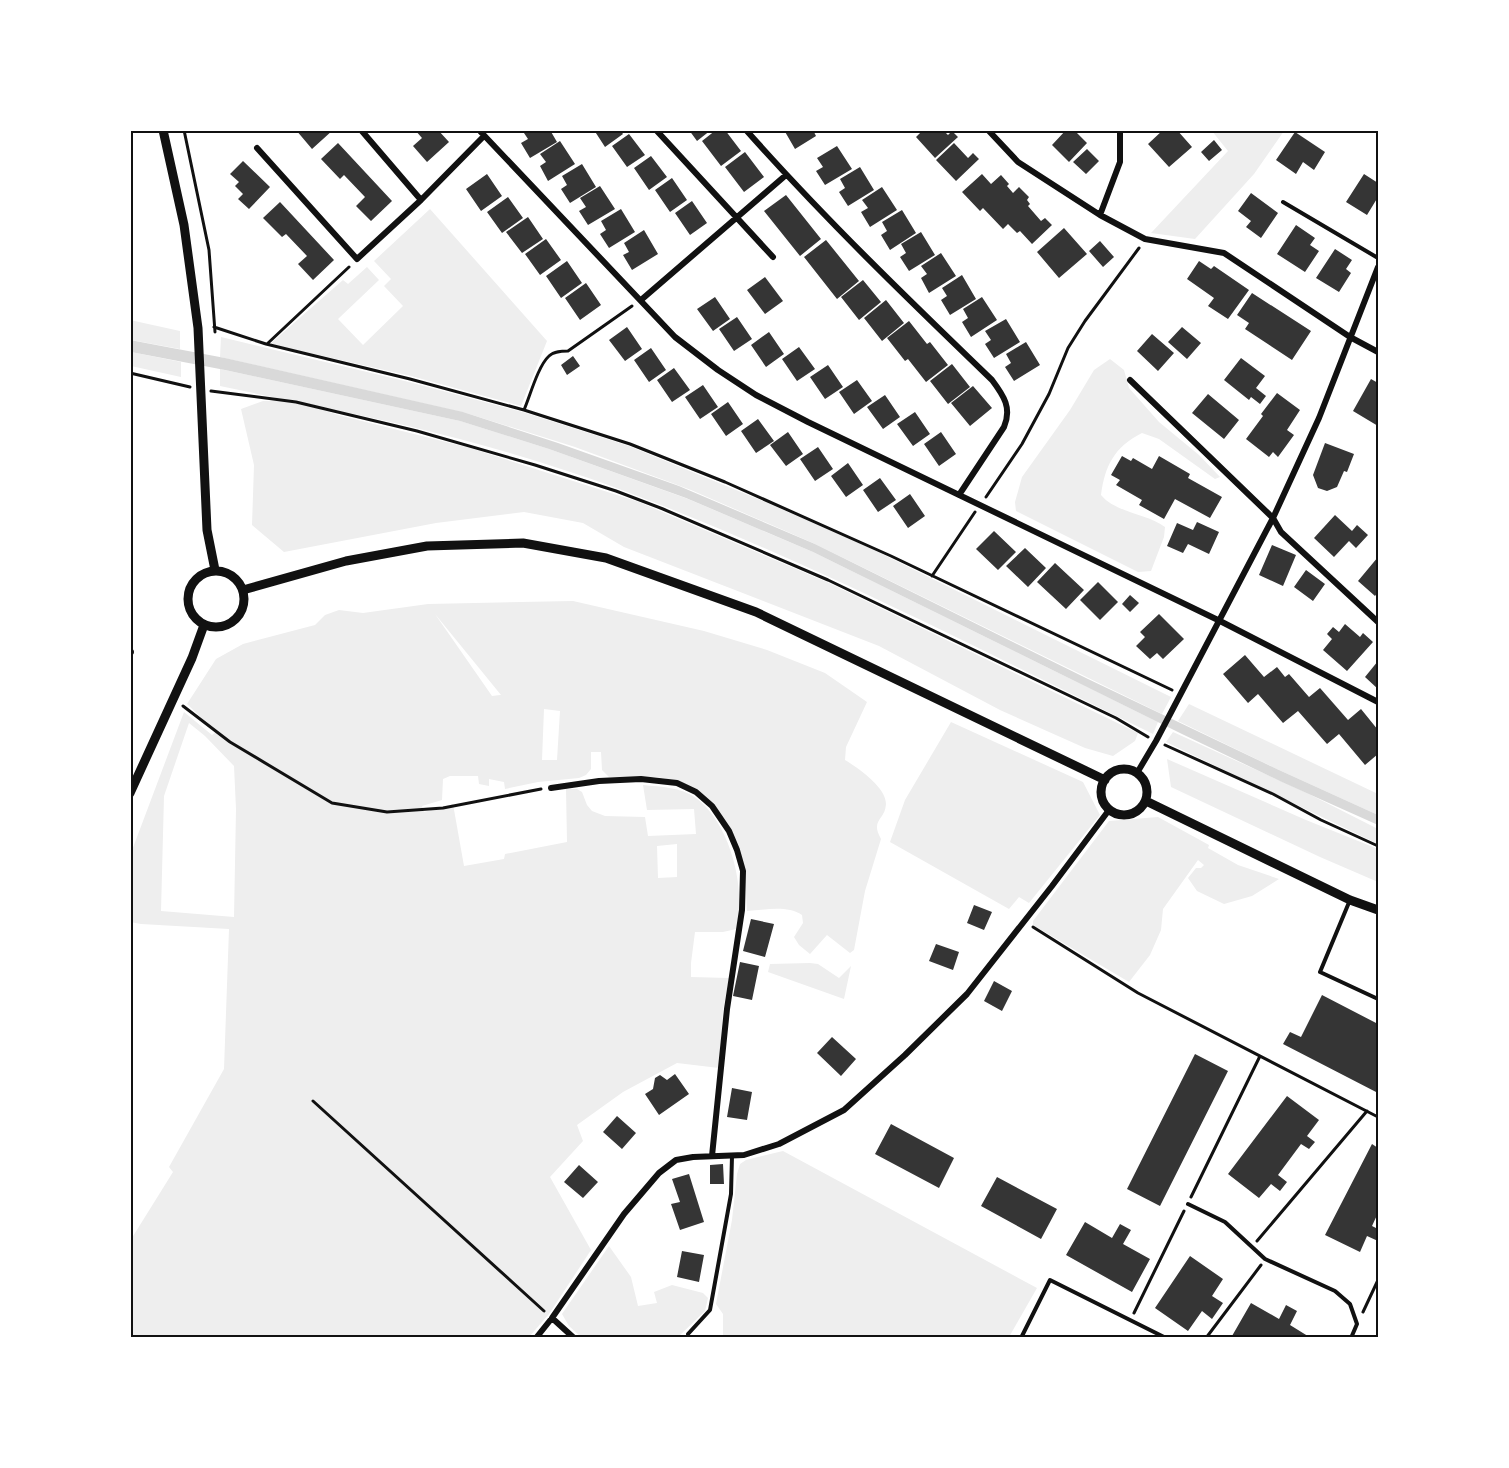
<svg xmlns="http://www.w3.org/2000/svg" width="1509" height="1468" font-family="Manrope,sans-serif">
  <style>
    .green { fill: #eee; fill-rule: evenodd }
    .water { fill: #d9d9d9 }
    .building { fill: #353535 }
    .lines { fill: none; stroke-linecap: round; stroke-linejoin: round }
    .path { stroke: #111; stroke-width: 3 }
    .service { stroke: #111; stroke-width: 4 }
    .minor { stroke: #111; stroke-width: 6 }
    .tertiary { stroke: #111; stroke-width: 9 }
    .neatline { fill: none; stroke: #111; stroke-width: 2 }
  </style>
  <rect width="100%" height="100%" fill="#fff"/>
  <!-- green -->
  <path class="green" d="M1212,131H1284L1254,174L1195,239L1151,233L1228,151Z
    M430,209L547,341L521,406L411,376L270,344L343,280L348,284L367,267L379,280L338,319L363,345L403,306L384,286L391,279L374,261Z
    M130,320L180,331V349L131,340Z
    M221,337L409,382L526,413L629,446L770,504L872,549L1171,697L1162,714L813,543L691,490L575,447L466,413L220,357Z
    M131,352L181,362V377L131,366Z
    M1110,359L1124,370L1129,388L1159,422L1199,455L1220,477L1215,479L1159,439L1142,433C1114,447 1105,466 1101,495C1116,513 1146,513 1165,527L1164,537L1151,571L1138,572L1016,511L1015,502L1022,477L1070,410L1094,370Z
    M220,369L460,421L549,449L688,499L813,552L1158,722L1153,734C992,655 832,573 666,507C550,460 426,427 304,404L338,415L470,448L639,502L829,583L1138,733L1135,741L1113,756L1085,748L1000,710L879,646L624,547L583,523L524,512L436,523L284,552L252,525L254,465L241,409L263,401H291L220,386Z
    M573,601L704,631L767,650L825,673L867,702L846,747L845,760C858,768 886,787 886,804C885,821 870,819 881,839L865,891L854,950L850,953L827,935L810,954L799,945L794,937L803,923L802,915C787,905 765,910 747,911L745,873L730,830L698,791L680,781L656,777H609L602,770L601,752H591V769L586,775L579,778L538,782L505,789L504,782L489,779V786L479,784L478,776H450L443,779L442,800L422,806L424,812L453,804L464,866L504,859L505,854L567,842L566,789H577L582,792L587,805L592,811L605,816L645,817L648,836L696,834L694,809L647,810L643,785C662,787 680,787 696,798C730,823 747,889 736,929L723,932H695L691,963V977L729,978L723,1010L719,1068L677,1063L623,1092L577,1125L583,1141L550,1177L591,1250L549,1314L529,1337H131L130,1241L173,1172L169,1167L224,1069L229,929L141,924L130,922L131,853L184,712L212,735L216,732L187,704L216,659L243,644L315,625L325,615L339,610L363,613L428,604ZM435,614L501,695H500L492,696ZM544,709L560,711L557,760H542ZM189,723L205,736L234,766L236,809L234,917L161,911L164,796ZM677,844V877L658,878L657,846Z
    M1189,704L1378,794V815L1279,770L1178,721Z
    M951,722L1083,782L1100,815L1029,903L1019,897L1009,909L890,842L905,800Z
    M1173,732L1307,793L1378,829V844L1166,742Z
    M1167,759L1306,820L1378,849V882L1320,857L1171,787Z
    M1158,817L1209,845L1208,848L1238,865L1279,879L1252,896L1224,904L1197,891L1188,878L1196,868H1201L1204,865L1198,860L1163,909L1161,930L1150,955L1129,982L1033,925V921L1109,821Z
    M810,963L818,964L839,978L851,966L844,999L768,972L770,964Z
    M783,1151L1037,1288L1009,1337H723V1314L716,1304L732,1220L737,1174L740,1164L746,1160Z
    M609,1246L631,1277L638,1306L657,1303L654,1292L672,1285L703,1293L708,1298L705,1311L678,1337H581L569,1326L562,1314Z"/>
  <!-- water -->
  <path class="water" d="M130,340L225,358L463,412L558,443L679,486L815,544L1088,679L1279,770L1378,815V825L1282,782L1182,734L813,552L686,498L549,449L460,421L225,370L131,352Z"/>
  <!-- building -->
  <path class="building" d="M296,130H333L312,149Z
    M415,130H438L449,142L427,162L413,146L422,138Z
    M522,130H550L557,142L530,158L521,143L528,139Z
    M594,130H620L623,134L605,147Z
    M689,130H711L697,141Z
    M716,130H725L741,151L721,166L702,141Z
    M784,130H813L816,136L795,149Z
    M923,130H943L948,135L952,131L958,137L935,158L916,137Z
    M1066,130H1074L1087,143L1069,162L1052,145Z
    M1163,130H1177L1192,147L1169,167L1148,144Z
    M1295,132L1325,152L1314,170L1303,162L1296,174L1276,160Z
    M629,134L645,155L627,167L612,146Z
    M1214,140L1222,150L1209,161L1201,152Z
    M560,141L575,164L548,181L540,166L546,162L540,154Z
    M338,143L392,201L371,221L356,206L365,197L344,175L340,179L321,159Z
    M954,143L968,158L973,153L979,159L956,181L936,160Z
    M837,146L852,169L825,185L816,171L823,167L817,158Z
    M1087,149L1099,161L1086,174L1073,162Z
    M745,152L764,177L744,192L725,167Z
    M651,156L667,177L649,190L634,168Z
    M243,161L270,187L249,209L238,199L243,194L235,186L239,182L230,174Z
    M582,164L596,187L570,203L561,189L567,185L562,176Z
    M860,167L874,190L848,206L839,192L845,188L840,179Z
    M487,174L502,196L481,211L466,189Z
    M982,174L991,184L1001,175L1009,184L1007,186L1013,193L1019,187L1029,197L1027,200L1030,204L1028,206L1041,221L1045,218L1052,225L1032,244L1020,231L1017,233L1008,224L1003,229L983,208L980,211L962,192Z
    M1364,174L1378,183V197L1367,215L1346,202Z
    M672,178L687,200L670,212L655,190Z
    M600,186L615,209L588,225L579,211L586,207L580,198Z
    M882,187L897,210L870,227L861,212L868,208L862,200Z
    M1251,193L1278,213L1261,238L1246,227L1251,221L1238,211Z
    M786,195L821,239L800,256L764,211Z
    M508,197L523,218L502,233L487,212Z
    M692,201L707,223L690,235L675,213Z
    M280,202L334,260L313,280L298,264L307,256L286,234L282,237L263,218Z
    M621,209L635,232L609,248L600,234L606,230L601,221Z
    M902,210L916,233L890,250L881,235L887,231L882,222Z
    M528,217L543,239L522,253L506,232Z
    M1296,225L1315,238L1310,245L1319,251L1305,272L1277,254Z
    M1064,228L1087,254L1059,278L1037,252Z
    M644,230L658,254L632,270L623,255L629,252L624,243Z
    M921,232L935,255L909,271L900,257L906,253L901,244Z
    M546,239L561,260L540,275L525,254Z
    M826,240L859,281L837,299L804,257Z
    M1100,241L1114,257L1103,267L1089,251Z
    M1335,249L1352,260L1346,269L1351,273L1339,292L1316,278Z
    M941,253L956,276L929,293L921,278L927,274L921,266Z
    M567,261L582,283L561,298L546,276Z
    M1199,261L1211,269L1214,266L1249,290L1228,319L1208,306L1214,298L1187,279Z
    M962,275L976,299L950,315L941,300L947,296L942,288Z
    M765,277L783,301L765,314L747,290Z
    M863,280L881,302L859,320L841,297Z
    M586,283L601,305L580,320L565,298Z
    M1252,293L1311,331L1292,360L1245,329L1249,323L1237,315Z
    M715,297L730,319L713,331L697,309Z
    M982,297L997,320L971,337L962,322L968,318L963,309Z
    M886,300L904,323L882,341L864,318Z
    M737,317L752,339L734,351L719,329Z
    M1006,319L1020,342L994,358L985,344L991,340L985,331Z
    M909,321L927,344L930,342L948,365L926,382L908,359L905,361L887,338Z
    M627,327L642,349L625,361L609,340Z
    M1182,327L1201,343L1187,359L1168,342Z
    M769,332L784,354L766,367L751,345Z
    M1152,334L1174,353L1158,371L1137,351Z
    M1026,342L1040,365L1014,381L1005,367L1011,363L1006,354Z
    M799,347L815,369L797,381L782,359Z
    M651,348L666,370L649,382L634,360Z
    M573,356L580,366L567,375L561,365Z
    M1241,358L1265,376L1256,388L1266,396L1260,404L1251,397L1249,400L1224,380Z
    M952,364L970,387L948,404L930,381Z
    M828,365L843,387L825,399L810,377Z
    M674,368L690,390L672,402L657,380Z
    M1371,379L1378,383V426L1353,411Z
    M857,380L872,401L854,414L839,392Z
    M703,385L718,407L700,419L685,397Z
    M973,386L992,408L970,426L951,403Z
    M1277,393L1300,410L1287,430L1294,435L1278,457L1273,452L1269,457L1246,439L1263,416L1261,414Z
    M1208,394L1239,420L1224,439L1192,413Z
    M885,395L900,417L883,429L867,407Z
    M728,402L743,424L726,436L711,414Z
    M915,412L930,434L913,446L897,424Z
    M758,419L774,441L756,453L741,431Z
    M788,432L803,454L786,466L770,445Z
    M941,432L956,454L939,466L924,444Z
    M1325,443L1354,454L1347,472L1344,471L1337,487L1327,491L1318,488L1313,475Z
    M818,447L833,469L815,481L800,459Z
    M1122,456L1131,461L1133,458L1152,469L1159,456L1190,474L1188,478L1222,497L1210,518L1175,499L1164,519L1139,505L1142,500L1116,485L1120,480L1111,475Z
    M848,463L863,485L846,497L831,476Z
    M880,478L896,500L878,512L863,490Z
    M910,494L925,516L908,528L893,506Z
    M1335,515L1352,531L1357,525L1368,535L1356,548L1349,541L1334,557L1314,538Z
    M1197,522L1219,532L1209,554L1188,544L1183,553L1167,546L1177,523L1193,530Z
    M994,531L1016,552L998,570L976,549Z
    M1272,545L1296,555L1283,586L1259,575Z
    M1025,548L1046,568L1028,587L1006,566Z
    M1378,557V592L1375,596L1358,581Z
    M1055,563L1084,590L1066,609L1037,582Z
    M1306,570L1325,584L1313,601L1294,587Z
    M1098,582L1118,602L1100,620L1080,600Z
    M1130,595L1139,603L1130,612L1122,604Z
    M1159,614L1184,639L1163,659L1157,653L1150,659L1136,646L1145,637L1140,632Z
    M1345,624L1360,637L1363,633L1373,642L1347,671L1323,650L1332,639L1327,634L1333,627L1339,632Z
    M1245,655L1264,677L1277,667L1285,677L1289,674L1309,697L1320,688L1348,720L1361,709L1378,730V754L1365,765L1339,734L1327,744L1298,711L1283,723L1258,694L1248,703L1223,674Z
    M1378,661V689L1365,677Z
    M974,905L992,912L984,930L967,923Z
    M751,919L774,924L765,957L743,951Z
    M936,944L959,952L953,970L929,961Z
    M740,962L759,966L752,1000L733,996Z
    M994,981L1012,991L1002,1011L984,1001Z
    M1322,995L1378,1024V1093L1283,1044L1290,1032L1301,1037Z
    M832,1037L856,1059L841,1076L817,1053Z
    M1195,1054L1228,1071L1160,1206L1127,1189Z
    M675,1074L689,1094L659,1115L645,1094L653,1089L655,1078L660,1075L667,1080Z
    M732,1088L752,1092L747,1120L727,1117Z
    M1287,1096L1319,1120L1307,1136L1315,1142L1309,1149L1301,1144L1278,1175L1287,1182L1280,1191L1271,1184L1259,1198L1228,1174Z
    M617,1116L636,1133L622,1149L603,1132Z
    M891,1124L954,1158L939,1188L875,1154Z
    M1372,1144L1378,1148V1213L1372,1226L1378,1229V1241L1367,1236L1360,1252L1325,1235Z
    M723,1164L724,1184H710V1165Z
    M579,1165L598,1182L583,1198L564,1182Z
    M689,1174L704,1222L680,1230L671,1204L680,1202L672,1179Z
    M997,1177L1057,1209L1041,1239L981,1206Z
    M1085,1222L1112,1238L1120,1224L1131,1230L1123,1244L1150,1259L1132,1292L1066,1255Z
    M682,1251L704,1255L699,1282L677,1277Z
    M1190,1256L1223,1279L1212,1296L1223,1303L1212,1319L1202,1311L1188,1331L1155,1308Z
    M1251,1303L1279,1319L1286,1305L1297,1311L1290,1325L1311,1338H1235L1232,1336Z"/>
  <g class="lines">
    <!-- path -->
    <path class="path" d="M184,130L209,250L215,332
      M214,327L266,344L410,379L524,410L630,444L725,482L891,556L1172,690
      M267,344L349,267
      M130,373L190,387
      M211,391L296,402L417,431L535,465L616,491L663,509L828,580L1116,718L1148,737
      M524,410C530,396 538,366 549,356C554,351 562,351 568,351L632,306
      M986,497L1022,444L1049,394L1068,348L1085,321L1139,248
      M932,576L975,512
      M183,706L230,742L332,803L387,812L443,808L541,789
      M1165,745L1273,794L1321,820L1378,846
      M1033,927L1138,993L1378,1117
      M313,1101L544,1311
      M1191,1197L1260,1056
      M1257,1241L1367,1111
      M1363,1312L1378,1280
      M1134,1313L1184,1211
      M1206,1338L1261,1265"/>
    <!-- service -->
    <path class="service" d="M1283,202L1378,258
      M1350,900L1320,972L1378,999
      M1188,1204L1225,1222L1265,1259L1335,1291L1350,1304L1357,1324L1351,1338
      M688,1334L710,1310L731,1194L732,1156
      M1021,1338L1050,1280L1166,1338"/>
    <!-- minor -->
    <path class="minor" d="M361,130L421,200
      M479,130L675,337L718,370L756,395L808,422L1220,621L1378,702
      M656,130L773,257
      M746,130C824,218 908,299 992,380C1004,396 1012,408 1004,427L959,495
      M988,130L1018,162L1100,215L1145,239L1224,253L1350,337L1378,352
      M257,148L357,259L421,200L484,136
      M1100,215L1120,162V130
      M641,300L786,175
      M1130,380L1273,518L1281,532L1378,622
      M130,652H131
      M1137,773L1156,741L1273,518L1319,418L1378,267
      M551,788L599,781L641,779L677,783L696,792L712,806L729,831L737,850L743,871L742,910L727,1009L712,1156
      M552,1318L574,1338
      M536,1338L552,1318L624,1214L659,1173L676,1160L693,1157L744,1155L779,1144L844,1110L905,1055L967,994L1052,886L1109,810"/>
    <!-- tertiary -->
    <path class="tertiary" d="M163,130L184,225L198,328L207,530L215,570
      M188 599a28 28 0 1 1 56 0a28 28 0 1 1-56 0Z
      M243,590L346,561L427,546L523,543L606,558L756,612L1105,780
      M1101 792a23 23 0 1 1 46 0a23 23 0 1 1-46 0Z
      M130,793L192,658L204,625
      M1146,801L1350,900L1378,910"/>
  </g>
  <!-- border -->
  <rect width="1509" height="1468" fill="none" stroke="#ffffff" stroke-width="264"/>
  <rect x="132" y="132" width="1245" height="1204" class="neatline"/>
</svg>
